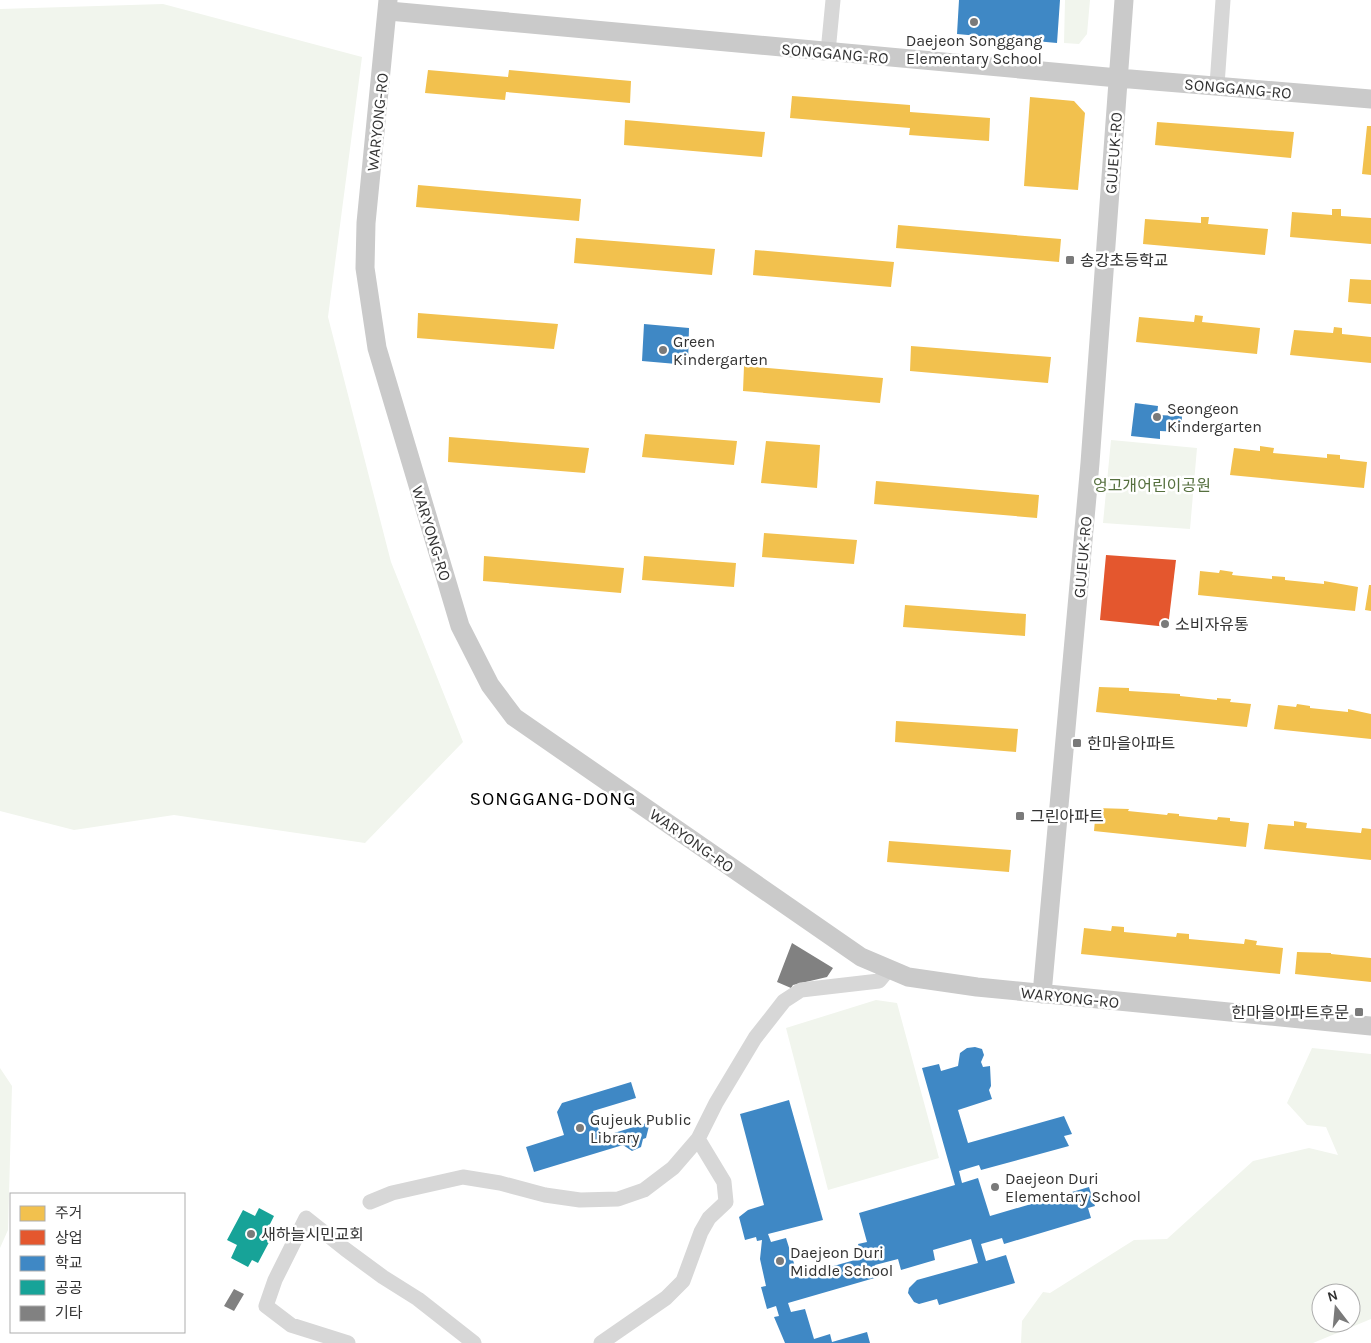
<svg xmlns="http://www.w3.org/2000/svg" width="1371" height="1343" font-family="Karla,'Noto Sans KR',sans-serif">
  <style>
    .green { fill: #f1f5ed; fill-rule: evenodd }
    .homes { fill: #f2c14e }
    .shops { fill: #e4572e }
    .schools { fill: #3f88c5 }
    .public { fill: #17a398 }
    .building { fill: #818181 }
    .lines { fill: none; stroke-linecap: round; stroke-linejoin: round }
    .minor { stroke: #d7d7d7; stroke-width: 15 }
    .major { stroke: #cacaca; stroke-width: 19 }
    .poi-dot { fill: #7a7a7a; stroke: #fff; stroke-width: 2 }
    .labels { text-anchor: middle; stroke-width: 5; stroke-linejoin: round; paint-order: stroke }
    .poi-label { font-size: 16px; fill: #333; stroke: #fff; text-anchor: start }
    .street-label { font-size: 16px; fill: #333; stroke: #fff }
    .park-label { font-size: 16px; fill: #56703f; stroke: #fff }
    .quarter-label { font-size: 19px; letter-spacing: 1px; fill: #000; stroke: #fff }
  </style>
  <rect width="100%" height="100%" fill="#fff"/>
  <!-- green -->
  <path class="green" d="M1065,0H1090L1087,34L1079,44L1064,43Z
    M163,4L362,57L328,317L391,562L463,742L365,843L174,815L74,830L0,811V9Z
    M1111,440L1197,448L1190,529L1103,523Z
    M876,1000L897,1003L939,1158L828,1190L786,1028Z
    M1312,1048L1371,1054V1319L1313,1343H1021L1022,1321L1043,1292L1050,1293L1134,1240L1167,1239L1253,1161L1309,1148L1338,1155L1326,1127L1307,1125L1287,1103ZM1321,1293H1351V1323H1321Z
    M0,1068L12,1086L8,1230L0,1248Z"/>
  <!-- homes -->
  <path class="homes" d="M428,70L508,77L509,70L631,81L630,103L506,92L505,100L425,93Z
    M792,96L910,105V112L990,118L989,141L909,135L910,128L790,118Z
    M1030,97L1074,101L1085,113L1078,190L1024,186Z
    M625,120L765,132L762,157L624,145Z
    M1157,122L1294,132L1291,158L1155,145Z
    M1367,126H1371V175L1362,174Z
    M418,185L581,199L579,221L416,207Z
    M1332,209H1341V216L1371,218V244L1290,237L1292,212L1332,215Z
    M1201,217H1209L1208,224L1268,229L1265,255L1143,244L1145,219L1201,223Z
    M898,225L1061,239L1059,262L896,248Z
    M576,238L715,249L712,275L574,263Z
    M755,250L894,262L891,287L753,275Z
    M1350,279L1371,280V304L1348,302Z
    M418,313L558,324L554,349L417,338Z
    M1195,315L1203,316L1202,322L1260,328L1257,354L1136,342L1139,317L1194,322Z
    M1334,327L1342,328V334L1371,337V363L1290,355L1294,330L1333,333Z
    M911,346L1051,357L1048,383L910,371Z
    M744,366L883,378L880,403L743,391Z
    M645,434L737,441L734,465L642,457Z
    M449,437L589,448L585,473L448,462Z
    M766,441L820,445L817,488L761,483Z
    M1260,446L1274,448L1273,453L1327,458V454L1340,455V459L1367,462L1364,488L1230,475L1234,448L1260,451Z
    M876,481L1039,495L1037,518L874,504Z
    M764,533L857,540L854,564L762,557Z
    M484,556L624,568L621,593L483,581Z
    M644,556L736,563L734,587L642,580Z
    M1220,570L1233,572L1232,575L1272,579V576L1285,577V580L1324,584V581L1358,587L1355,611L1198,595L1200,571L1219,573Z
    M1369,585H1371V611L1365,610Z
    M905,605L1026,614L1025,636L903,627Z
    M1099,687L1129,688V691L1180,694V696L1217,700V698L1231,699L1230,702L1251,704L1247,727L1096,712Z
    M1297,704L1310,706V708L1348,712V709L1371,714V739L1274,729L1278,705L1296,707Z
    M896,721L1018,729L1016,752L895,742Z
    M1096,808L1129,809L1128,811L1167,815L1168,813L1179,814V816L1217,820L1218,817L1230,818V821L1249,823L1246,847L1094,831Z
    M1294,821L1307,823L1306,828L1361,833L1362,828L1371,829V860L1264,849L1268,824L1294,826Z
    M889,841L1011,850L1009,872L887,862Z
    M1112,926L1124,927V932L1176,937L1177,933L1189,934V939L1244,944L1245,939L1257,941L1256,945L1283,948L1280,974L1081,954L1084,928L1111,931Z
    M1297,952L1331,953V954L1371,958V982L1295,974Z"/>
  <!-- shops -->
  <path class="shops" d="M1106,555L1176,560L1168,627L1100,620Z"/>
  <!-- schools -->
  <path class="schools" d="M959,0H1060L1057,43L957,34Z
    M644,324L689,328L688,365L642,361Z
    M1135,403L1158,406L1157,415L1182,416L1181,432L1160,431V439L1131,436Z
    M975,1047L982,1049L984,1055L981,1062L983,1067L990,1066L991,1086L989,1090L992,1099L958,1110L968,1143L1064,1116L1072,1134L1064,1136L1069,1146L981,1170L979,1165L959,1171L962,1183L978,1178L990,1216L1089,1187L1095,1206L1088,1208L1091,1218L1004,1244L1002,1238L981,1244L986,1261L1006,1255L1015,1283L939,1305L937,1299L919,1304L914,1302L908,1293L909,1288L917,1280L978,1263L971,1239L933,1250L935,1260L901,1270L898,1259L875,1265L878,1277L788,1303L791,1312L805,1309L814,1339L830,1334L832,1342L867,1332L870,1343H785L774,1317L779,1316L776,1306L767,1309L761,1287L766,1286L760,1259L762,1240L757,1241L756,1237L745,1240L739,1217L748,1210L764,1205L740,1114L789,1100L823,1220L768,1234L771,1242L786,1238L798,1276L862,1258L858,1244L867,1242L859,1213L955,1185L922,1068L939,1064L941,1071L958,1066L960,1053L967,1048Z
    M631,1082L636,1098L593,1111L601,1137L650,1122L646,1138L643,1139L641,1147L632,1151L623,1145L534,1172L526,1147L564,1135L557,1112L562,1103Z"/>
  <!-- public -->
  <path class="public" d="M259,1208L274,1216L269,1226L276,1229L258,1263L252,1260L248,1267L231,1258L237,1245L227,1240L243,1210L255,1216Z"/>
  <!-- building -->
  <path class="building" d="M792,943L833,968L827,977L793,985L791,988L777,982Z
    M234,1289L244,1294L234,1311L224,1306Z"/>
  <g class="lines">
    <!-- minor -->
    <path class="minor" d="M828,52L833,0
      M1217,85L1223,0
      M370,1202L392,1193L463,1177L500,1183L545,1195L580,1200L618,1199L644,1190L673,1168L698,1139L716,1103L755,1038L784,1001L801,990L879,981L889,969
      M348,1343L291,1325L266,1306L275,1280L306,1218L345,1249L383,1277L418,1299L474,1343
      M601,1343L666,1298L683,1281L701,1232L709,1218L726,1202L724,1182L698,1139"/>
    <!-- major -->
    <path class="major" d="M388,0L366,223L365,268L377,348L460,626L490,685L514,717L861,957L908,977L977,987L1371,1026
      M389,11L1118,78L1371,99
      M1042,994L1090,463L1124,0"/>
  </g>
  <!-- markers -->
  <g class="poi-dot">
    <circle cx="974" cy="22" r="5"/>
    <rect x="1065" y="255" width="10" height="10" rx="2.5"/>
    <circle cx="663" cy="350" r="5"/>
    <circle cx="1157" cy="417" r="5"/>
    <circle cx="1165" cy="624" r="5"/>
    <rect x="1072" y="738" width="10" height="10" rx="2.5"/>
    <rect x="1015" y="811" width="10" height="10" rx="2.5"/>
    <rect x="1354" y="1007" width="10" height="10" rx="2.5"/>
    <circle cx="580" cy="1128" r="5"/>
    <circle cx="995" cy="1187" r="5"/>
    <circle cx="251" cy="1234" r="5"/>
    <circle cx="780" cy="1261" r="5"/>
  </g>
  <g class="labels">
    <!-- poi labels -->
    <g class="poi-label">
      <text x="974" y="46" text-anchor="middle">Daejeon Songgang<tspan x="974" dy="18">Elementary School</tspan></text>
      <text x="1080" y="266">송강초등학교</text>
      <text x="673" y="347">Green<tspan x="673" dy="18">Kindergarten</tspan></text>
      <text x="1167" y="414">Seongeon<tspan x="1167" dy="18">Kindergarten</tspan></text>
      <text x="1175" y="630">소비자유통</text>
      <text x="1087" y="749">한마을아파트</text>
      <text x="1030" y="822">그린아파트</text>
      <text x="1349" y="1018" text-anchor="end">한마을아파트후문</text>
      <text x="590" y="1125">Gujeuk Public<tspan x="590" dy="18">Library</tspan></text>
      <text x="1005" y="1184">Daejeon Duri<tspan x="1005" dy="18">Elementary School</tspan></text>
      <text x="261" y="1240">새하늘시민교회</text>
      <text x="790" y="1258">Daejeon Duri<tspan x="790" dy="18">Middle School</tspan></text>
    </g>
    <!-- street labels -->
    <g class="street-label">
      <text transform="translate(835 53) rotate(5)" y="6">SONGGANG-RO</text>
      <text transform="translate(1238 88) rotate(5)" y="6">SONGGANG-RO</text>
      <text transform="translate(377 122) rotate(-84)" y="6">WARYONG-RO</text>
      <text transform="translate(1113 153) rotate(-86)" y="6">GUJEUK-RO</text>
      <text transform="translate(432 533) rotate(73)" y="6">WARYONG-RO</text>
      <text transform="translate(1082 557) rotate(-85)" y="6">GUJEUK-RO</text>
      <text transform="translate(692 840) rotate(35)" y="6">WARYONG-RO</text>
      <text transform="translate(1070 997) rotate(6)" y="6">WARYONG-RO</text>
    </g>
    <!-- park labels -->
    <g class="park-label">
      <text x="1152" y="491">엉고개어린이공원</text>
    </g>
    <!-- quarter labels -->
    <g class="quarter-label">
      <text x="553" y="805">SONGGANG-DONG</text>
    </g>
  </g>
  <!-- legend -->
  <rect x="10" y="1193" width="175" height="140" fill="#ffffff" stroke="#adadad"/>
  <rect x="20" y="1206" width="25" height="15" fill="#f2c14e" stroke="#adadad"/>
  <text x="55" y="1218" font-size="15" fill="#333333">주거</text>
  <rect x="20" y="1230" width="25" height="15" fill="#e4572e" stroke="#adadad"/>
  <text x="55" y="1243" font-size="15" fill="#333333">상업</text>
  <rect x="20" y="1256" width="25" height="15" fill="#3f88c5" stroke="#adadad"/>
  <text x="55" y="1268" font-size="15" fill="#333333">학교</text>
  <rect x="20" y="1280" width="25" height="15" fill="#17a398" stroke="#adadad"/>
  <text x="55" y="1293" font-size="15" fill="#333333">공공</text>
  <rect x="20" y="1306" width="25" height="15" fill="#818181" stroke="#adadad"/>
  <text x="55" y="1318" font-size="15" fill="#333333">기타</text>
  <!-- north arrow -->
  <g transform="translate(1336 1308) rotate(344)"><circle r="24" fill="#ffffff" stroke="#adadad"/>
  <path d="M0-4L9 19L0 12L-9 19Z" fill="#7a7a7a"/>
  <text y="-8" font-size="14" font-weight="bold" text-anchor="middle" fill="#333333">N</text>
  </g>
</svg>
